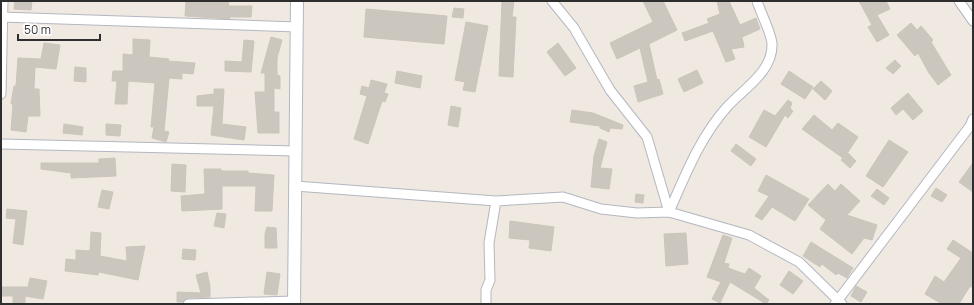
<svg xmlns="http://www.w3.org/2000/svg" width="974" height="305" font-family="Manrope,sans-serif">
  <style>
    .building { fill: #cbc7bf; stroke: #cbc5ba }
    .lines { fill: none; stroke-linecap: round; stroke-linejoin: round }
    .minor-casing { stroke: #b4b7c1; stroke-width: 11 }
    .secondary-casing { stroke: #b4b7c1; stroke-width: 14 }
    .minor { stroke: #fff; stroke-width: 9 }
    .secondary { stroke: #fff; stroke-width: 12 }
  </style>
  <rect width="100%" height="100%" fill="#efe9e1"/>
  <!-- building -->
  <path class="building" d="M15,1H32L31,10L14,9Z
    M186,1H228L229,6H252L251,17H229L230,19L185,16Z
    M502,1H514L512,17H516L513,77L499,76Z
    M643,1H663L677,30L649,44L657,80L659,79L663,94L638,102L634,86L648,82L640,48L617,59L610,43L653,22Z
    M717,1H729L740,25L756,18L760,29L742,37L744,47L731,49L735,59L726,62L713,31L685,41L682,33L709,23L707,19L720,14Z
    M859,1H886L890,9L877,15L889,35L877,42L868,27L872,25Z
    M454,8L464,9L463,18L452,17Z
    M366,9L447,16L444,44L364,37Z
    M466,22L488,26L475,92L463,90L465,82L455,80Z
    M911,23L917,30L921,26L933,40L931,42L951,75L938,85L929,73L918,53L915,56L897,35Z
    M271,37L282,40L277,58V75L280,76V89L274,88V112H279V133H258L255,92H265V73H261Z
    M133,39L150,40L149,57L169,59L168,61L195,63L193,74L182,73V79L169,78L164,131L169,132L166,142L152,138L154,127H151L155,83L128,81L127,104H115L117,81H112L113,71H123V54L133,55Z
    M244,40L254,41L251,72L225,71V61L242,62Z
    M44,43L60,45L56,69L35,67L34,89H39L40,116H28L26,132L11,130L13,104H11L14,86H16L18,58L41,59Z
    M558,43L576,68L565,76L547,52Z
    M895,60L901,66L893,74L886,68Z
    M75,67L86,68V82L74,81Z
    M697,70L703,83L684,92L678,79Z
    M397,71L422,76L420,88L395,83Z
    M789,71L813,87L805,99L781,84Z
    M371,80L387,84L384,93L388,94L385,102L382,101L368,144L354,139L367,96L360,94L362,86L369,88Z
    M821,81L832,91L825,100L813,89Z
    M214,89H224L222,124L246,127L244,140L211,135L214,106H197V96L214,94Z
    M908,93L923,111L913,120L903,109L896,115L891,108Z
    M788,100L792,103L790,108L793,111L788,118L785,115L766,147L749,137L764,110L775,116Z
    M451,106L461,108L458,127L448,125Z
    M572,110L593,113L623,125L622,129L610,128L609,132L600,128V126L570,122Z
    M814,115L832,130L838,123L858,137L846,155L848,153L856,161L850,168L841,160L843,158L802,129Z
    M64,124L83,127L82,135L63,133Z
    M106,124L121,125L120,136L106,135Z
    M599,139L607,142L600,168L612,169L609,189L591,187L594,156Z
    M889,140L908,152L883,187L866,176Z
    M736,144L756,159L751,166L731,151Z
    M115,158L116,176L71,178V173L41,169V163H99V159Z
    M973,163V192L959,182Z
    M172,164L186,165L185,192L171,191Z
    M204,169H221V171H248V173L274,175L272,211H255L256,186H222V209L182,211L181,196L205,194Z
    M766,175L809,199L795,221L772,207L762,220L755,216L769,196L758,191Z
    M828,184L835,191L841,184L860,201L847,215L877,225L872,240L864,238L852,254L820,229L826,220L808,205Z
    M936,188L947,195L942,202L931,196Z
    M877,189L889,198L884,205L871,196Z
    M102,190L113,192L109,209L98,207Z
    M636,194L644,195L643,203L635,202Z
    M7,209L27,211L23,245L13,243L16,219L6,218Z
    M217,213L226,214L224,228L214,226Z
    M510,221L554,227L551,251L529,248L530,240L509,238Z
    M267,227L276,228L277,248H265V234Z
    M91,232L101,233L100,256L127,261L126,247L145,246L138,280L99,272L98,275L65,271L66,259L76,260V250L90,251Z
    M686,233L688,264L666,266L664,234Z
    M723,235L732,238L724,263L729,264L728,268L745,274L749,268L761,276L754,288L769,300L766,304L730,282L720,303L712,299L721,282L707,277Z
    M953,240L973,253V288L970,286L959,304H942L925,294L935,276L944,282L961,258L947,249Z
    M811,242L853,268L847,278L838,273L836,275L822,264L820,267L803,256Z
    M183,249L196,250L195,260L182,259Z
    M789,271L803,281L793,294L780,285Z
    M207,272L210,286V297L188,298L183,302H177V292L201,293L196,275Z
    M267,272L280,274L277,295L264,294Z
    M30,278L47,281L43,299L25,296V304H13V296H1V287H28Z
    M856,286L867,292L861,302L851,296Z"/>
  <g class="lines">
    <defs>
      <path id="minor" d="M552,1L574,28L610,90L647,137L669,212L749,235L799,262L842,304
        M959,1L973,21
        M1,17L297,27
        M1,94L3,1
        M1,144L296,151
        M295,186L496,201L563,197L601,209L637,213L669,212C685,176 700,137 727,107C743,89 773,72 772,44C772,35 760,11 757,1
        M188,304L294,301
        M486,304V290L490,280L489,243L496,201
        M835,304L970,126L973,119"/>
      <path id="secondary" d="M294,304L297,1"/>
    </defs>
    <!-- minor casing -->
    <use href="#minor" class="minor-casing"/>
    <!-- secondary casing -->
    <use href="#secondary" class="secondary-casing"/>
    <!-- minor -->
    <use href="#minor" class="minor"/>
    <!-- secondary -->
    <use href="#secondary" class="secondary"/>
  </g>
  <!-- border -->
  <rect width="974" height="305" fill="none" stroke="#2e2e2e" stroke-width="4"/>
  <!-- scale -->
  <path d="M18 34v6h82v-6" fill="none" stroke="#2e2e2e" stroke-width="2"/>
  <text x="24" y="34" font-size="12" fill="#2e2e2e" stroke="#ffffff" stroke-width="3" paint-order="stroke">50 m</text>
</svg>
